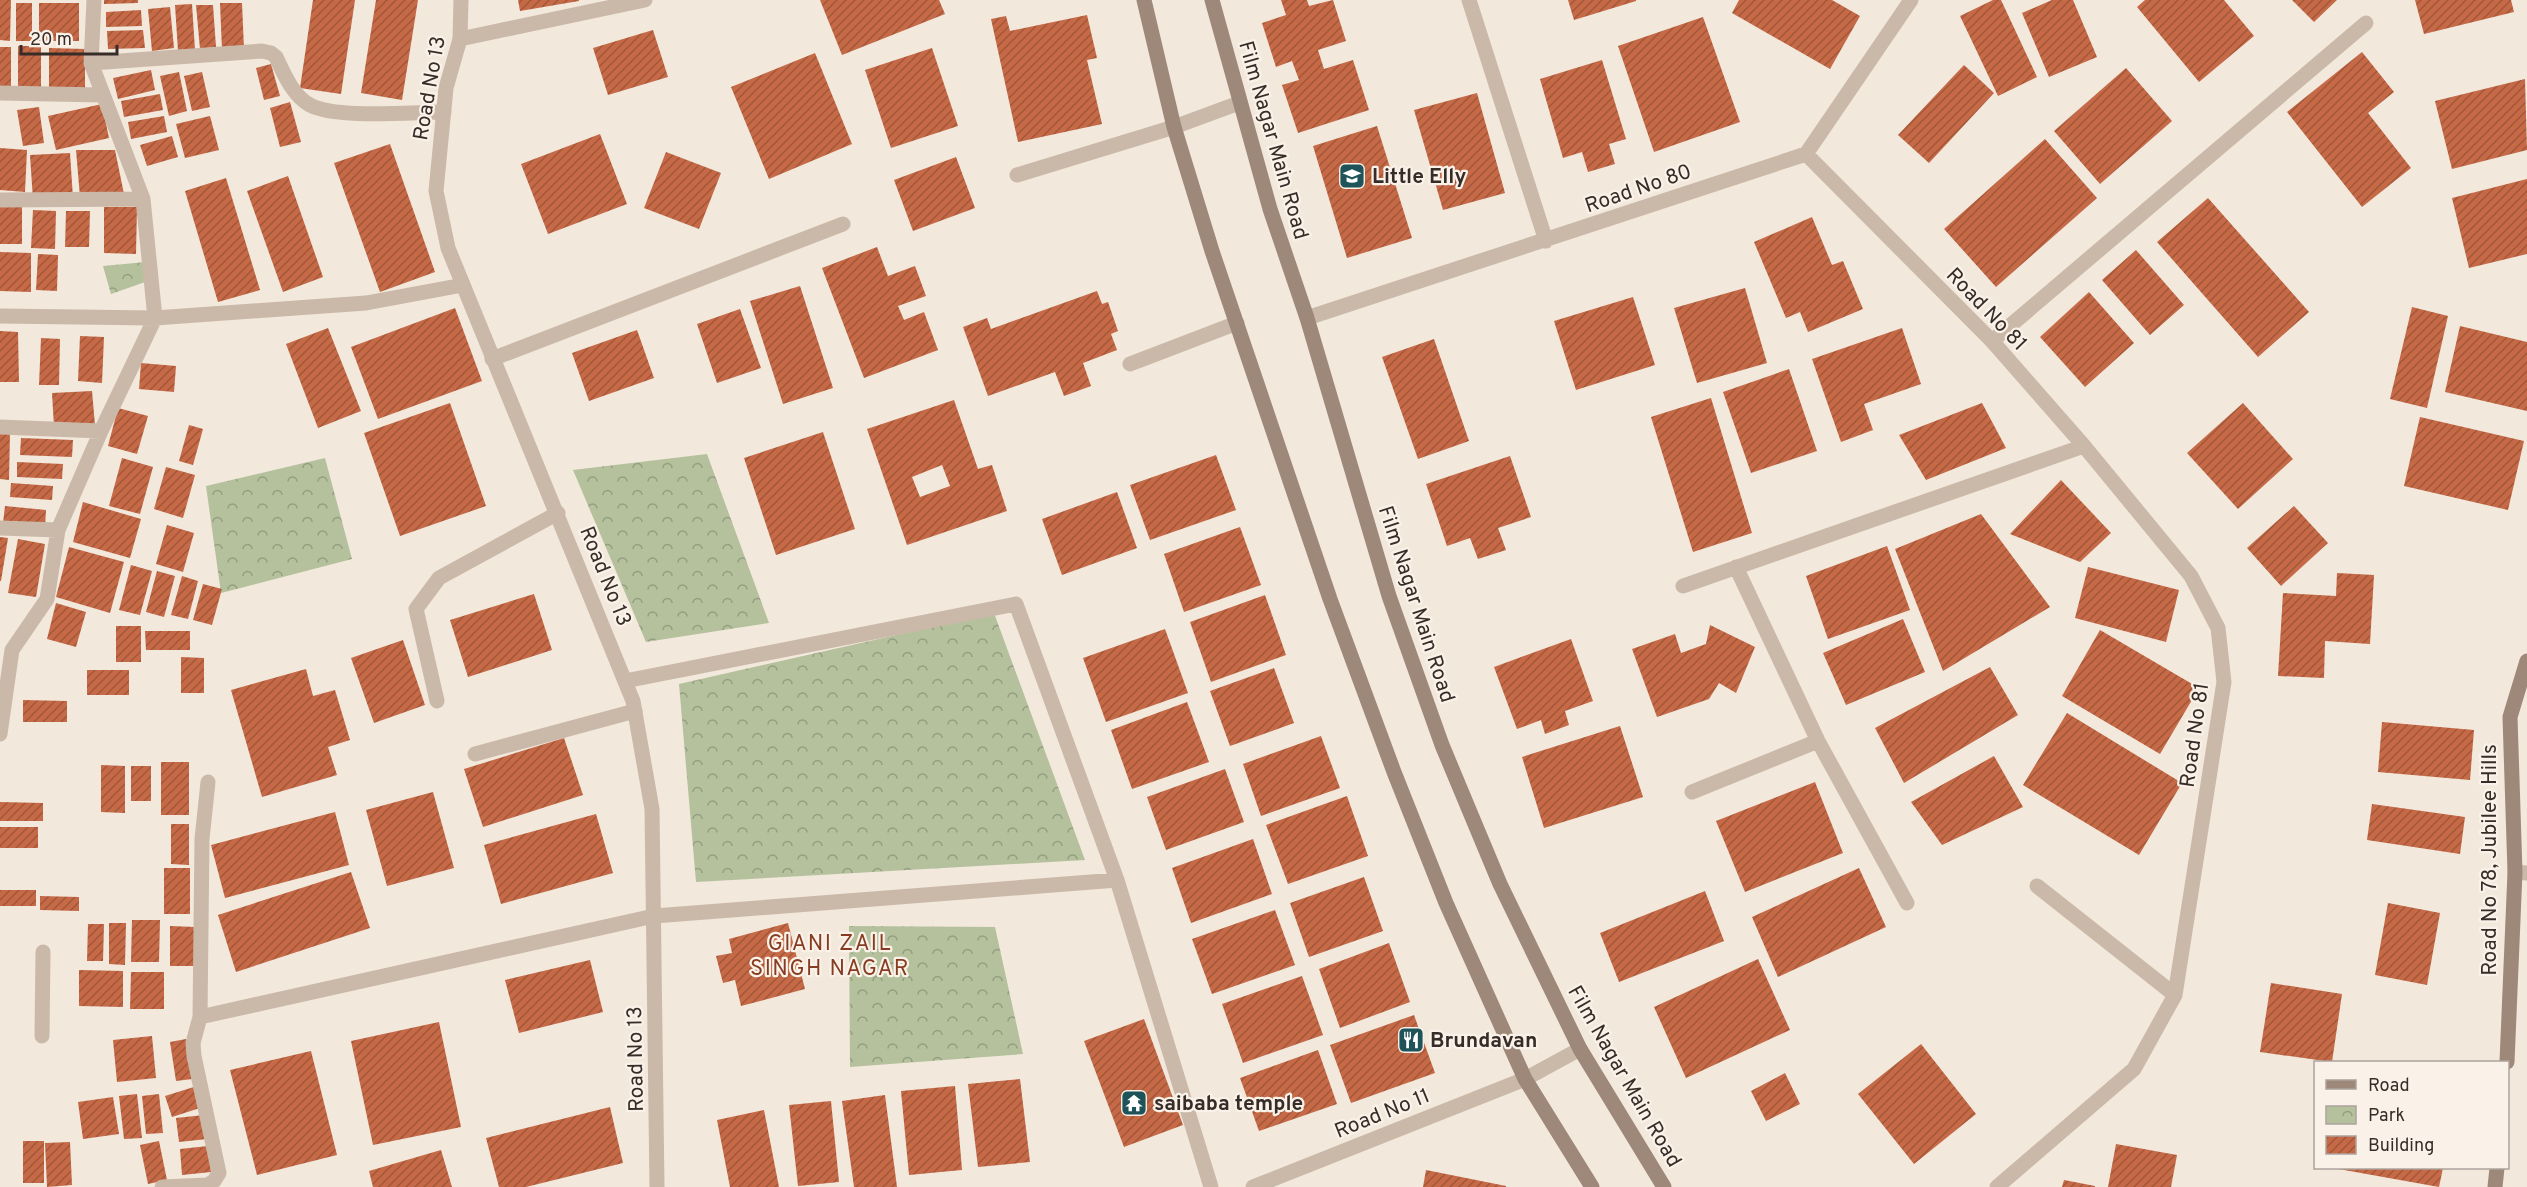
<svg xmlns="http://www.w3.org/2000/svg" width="2527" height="1187" font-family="Overpass,sans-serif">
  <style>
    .park { fill: url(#park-crowns) }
    .building { fill: url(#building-hatch); fill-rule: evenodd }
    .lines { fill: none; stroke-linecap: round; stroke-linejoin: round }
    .minor { stroke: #cab9a8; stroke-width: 15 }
    .tertiary { stroke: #cab9a8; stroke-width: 15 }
    .secondary { stroke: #9e8879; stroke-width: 15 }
    .labels { text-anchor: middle; stroke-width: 4.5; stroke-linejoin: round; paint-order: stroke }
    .street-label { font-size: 21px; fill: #372d28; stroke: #faf2e9 }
    .poi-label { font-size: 21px; font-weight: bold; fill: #372d28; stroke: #faf2e9; text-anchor: start }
    .neighbourhood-label { font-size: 22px; letter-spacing: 1.5px; fill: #873c21; stroke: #faf2e9 }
  </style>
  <defs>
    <pattern id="park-crowns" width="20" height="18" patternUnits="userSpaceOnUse" patternTransform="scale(1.5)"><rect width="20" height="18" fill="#b4c19c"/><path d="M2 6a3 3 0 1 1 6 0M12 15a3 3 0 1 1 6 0" fill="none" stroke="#939d7f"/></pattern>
    <pattern id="building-hatch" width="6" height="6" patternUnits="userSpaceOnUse" patternTransform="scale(1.5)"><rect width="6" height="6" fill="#c66946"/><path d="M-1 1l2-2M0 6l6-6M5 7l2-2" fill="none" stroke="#a2573a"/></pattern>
  </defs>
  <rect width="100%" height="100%" fill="#f2e8dc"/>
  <!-- park -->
  <path class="park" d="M146,262L148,281L111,294L103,266Z
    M707,454L769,623L646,642L573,470Z
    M325,458L352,559L221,593L206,486Z
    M994,613L1085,860L696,882L679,684Z
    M849,926L995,927L1023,1054L850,1067Z"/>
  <!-- building -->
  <path class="building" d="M0,0H11L10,41L0,40Z
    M104,0H138V3L104,4Z
    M313,0H355L341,94L300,88Z
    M376,0H418L402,100L361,93Z
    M518,0H579V1L520,11Z
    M820,0H939L945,14L842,55Z
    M1281,0H1307L1309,6L1333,0L1346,41L1318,50L1324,69L1353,60L1369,110L1298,133L1282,85L1299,80L1292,61L1276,67L1262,23L1286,15Z
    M1568,0H1636V1L1574,20Z
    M1739,0H1832L1860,16L1830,69L1732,13Z
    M1993,0H2001L2037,77L1998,96L1960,16Z
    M2052,0H2073L2097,57L2049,77L2022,13Z
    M2145,0H2224L2254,36L2199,82L2137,7Z
    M2292,0H2337L2314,22Z
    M2415,0H2511L2514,12L2424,34Z
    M16,3H32V41H16Z
    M39,3H79V41H39Z
    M220,3H242L244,49L222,50Z
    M192,4L195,50L178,51L175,5Z
    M196,5H213L216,47L200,49Z
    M170,7L174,48L152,51L148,9Z
    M141,10L142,26L106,27V12Z
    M1087,15L1097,58L1087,60L1102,124L1018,142L991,19L1006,16L1010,31Z
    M1703,17L1740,122L1654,152L1618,46Z
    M143,30L145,48L108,49L107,31Z
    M653,30L668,77L608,95L593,48Z
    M18,46H41V92H18Z
    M0,47H11V92H0Z
    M49,48L85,49V91H49Z
    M932,48L958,126L891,148L865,70Z
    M2362,52L2394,92L2368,113L2411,168L2362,207L2287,112Z
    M815,53L852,144L769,179L731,87Z
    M1602,60L1626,139L1609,144L1615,164L1588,172L1582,152L1563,158L1540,79Z
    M271,64L280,96L264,100L256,68Z
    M1964,65L1994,93L1929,163L1898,135Z
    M2126,68L2172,121L2100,184L2054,131Z
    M151,70L155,90L118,99L113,78Z
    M179,72L187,111L169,116L160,76Z
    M202,72L210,107L192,111L184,76Z
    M2525,79L2527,150L2452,169L2435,101Z
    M1477,93L1505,193L1443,210L1414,110Z
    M160,94L163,110L124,117L121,101Z
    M290,102L301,142L280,147L270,108Z
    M102,104L109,138L56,150L48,116Z
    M39,107L44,143L23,146L17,110Z
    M164,116L167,132L131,139L128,122Z
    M210,116L219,150L185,158L176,124Z
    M1377,126L1412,238L1347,258L1313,146Z
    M600,134L627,204L548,234L521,164Z
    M172,136L178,157L147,166L140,145Z
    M2045,139L2097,198L1996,287L1944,229Z
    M390,144L435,272L380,292L334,163Z
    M0,148L27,150L25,192L0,190Z
    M76,150H115L124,194L80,197Z
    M666,152L721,173L699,229L644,208Z
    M70,153L73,198L33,200L30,155Z
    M956,157L975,208L913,231L894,180Z
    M288,176L323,277L283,292L247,191Z
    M226,178L260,290L218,302L185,191Z
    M2527,179V254L2469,268L2452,198Z
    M2208,198L2309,312L2258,357L2157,242Z
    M0,206H22V244H0Z
    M104,207H137L136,254L104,253Z
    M33,210L56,211L55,249L31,248Z
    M66,211H90L89,247H65Z
    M1812,217L1832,265L1843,261L1863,309L1808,332L1800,312L1786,318L1754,242Z
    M877,247L888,276L915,266L926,296L898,306L904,320L924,312L938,350L864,378L822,268Z
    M2136,250L2184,305L2150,335L2102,280Z
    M0,252L31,253V292L0,291Z
    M38,254L58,255L57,291L36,290Z
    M800,286L833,388L783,404L750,301Z
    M1745,288L1767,363L1697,383L1674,308Z
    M1097,291L1102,304L1108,302L1118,331L1111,334L1117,350L1083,363L1091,386L1064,396L1055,372L988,396L963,327L987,318L991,329Z
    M2089,292L2134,343L2085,387L2040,337Z
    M1633,297L1655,365L1576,390L1554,321Z
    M2412,307L2448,316L2427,408L2390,399Z
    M455,308L482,381L378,419L351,347Z
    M740,309L761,368L717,383L697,324Z
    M2460,326L2527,342V411L2445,392Z
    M328,328L361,411L318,428L286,344Z
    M1902,328L1921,384L1864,404L1873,430L1841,442L1812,359Z
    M637,330L654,378L589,401L572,353Z
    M0,331L18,332L19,382H0Z
    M80,336L104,337L102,383L78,381Z
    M41,338L60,339L59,385H39Z
    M1434,339L1469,441L1418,459L1382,357Z
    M141,363L176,366L174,392L139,389Z
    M1789,369L1817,451L1751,473L1723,392Z
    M92,391L95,425L54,427L52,393Z
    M1711,398L1752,533L1693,552L1651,417Z
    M954,400L978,469L992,465L1007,511L907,545L867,429ZM942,465L950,486L920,497L912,477Z
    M450,403L486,506L400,536L364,433Z
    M1982,403L2006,448L1926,480L1899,435Z
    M2243,403L2293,459L2238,509L2187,453Z
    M118,408L148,416L137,454L108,446Z
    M2420,417L2524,441L2508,510L2404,486Z
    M189,425L203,429L193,465L179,461Z
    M823,432L855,529L776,555L744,458Z
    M0,433H10L9,480L0,479Z
    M21,438L73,440L72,457L20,455Z
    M1216,455L1236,510L1150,540L1130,485Z
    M1510,456L1531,517L1498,528L1506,550L1478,559L1470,538L1447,546L1426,484Z
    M122,458L153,467L140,514L109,506Z
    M17,462L63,464L62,479L17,477Z
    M166,467L195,475L183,518L154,509Z
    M2061,480L2111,533L2080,562L2010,534Z
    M11,483L53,486L52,500L10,497Z
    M1117,492L1137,548L1062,575L1042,519Z
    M83,502L141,519L130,558L73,542Z
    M5,506L46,510L45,527L3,523Z
    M2294,506L2328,543L2281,586L2247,548Z
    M1981,514L2050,607L1943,671L1895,549Z
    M167,525L194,533L183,572L156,564Z
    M1240,527L1261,585L1184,612L1164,554Z
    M0,537L8,538L1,581H0Z
    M18,539L45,544L36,597L8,593Z
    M1887,546L1910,610L1828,639L1806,576Z
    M69,547L124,562L110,613L56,597Z
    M131,565L152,571L140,615L119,610Z
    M2088,567L2179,590L2166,642L2075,618Z
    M157,571L175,576L164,617L146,612Z
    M2337,573L2374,575L2370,644L2325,641L2324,678L2278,676L2283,593L2336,596Z
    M182,576L198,581L188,619L171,615Z
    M203,584L222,589L212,625L193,620Z
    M534,594L552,650L468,677L450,620Z
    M1265,595L1286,655L1211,682L1190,622Z
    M56,603L86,612L76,647L47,639Z
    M1903,619L1925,672L1846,705L1823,653Z
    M1710,625L1755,647L1736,693L1719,683L1709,699L1657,717L1632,649L1675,634L1681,653L1706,644Z
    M116,626H141V662H116Z
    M1165,629L1188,693L1106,722L1083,658Z
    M2100,630L2199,688L2160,754L2062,696Z
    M145,631H190V650H146Z
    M1571,639L1593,701L1565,711L1569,725L1545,734L1541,720L1517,729L1494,667Z
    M403,640L425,705L374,723L351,658Z
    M181,657L204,658V693H181Z
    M1990,667L2018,715L1904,783L1875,728Z
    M1274,668L1294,723L1230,746L1210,691Z
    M306,669L313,696L335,690L350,740L328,747L337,775L262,797L231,690Z
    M87,670H129V695H87Z
    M23,700L67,701V722H23Z
    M1187,702L1209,762L1132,789L1111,730Z
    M2067,713L2182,783L2139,855L2023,785Z
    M2382,722L2474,730L2470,780L2378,772Z
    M1620,726L1643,797L1544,828L1522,757Z
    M1321,736L1340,788L1261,816L1243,764Z
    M564,738L583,795L483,827L464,769Z
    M1994,756L2023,807L1942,845L1911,802Z
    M161,762H189V815H161Z
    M101,765L125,766V813L101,812Z
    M131,766H151V801H131Z
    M1225,769L1244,822L1166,850L1147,797Z
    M1815,782L1843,853L1745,892L1716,821Z
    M433,792L454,868L387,886L366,810Z
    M1347,796L1368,856L1288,884L1266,825Z
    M0,802L43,803V821H0Z
    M2372,804L2465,817L2460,854L2367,840Z
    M335,812L349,865L225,898L211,845Z
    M596,814L613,873L501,904L484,845Z
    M171,824H189V865L171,864Z
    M0,827H38V848H0Z
    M1253,839L1272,894L1191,923L1172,868Z
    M164,868H190V914H164Z
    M1859,868L1886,927L1778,977L1752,917Z
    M351,872L370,928L236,972L218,915Z
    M1364,877L1383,931L1309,957L1290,903Z
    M0,890H36V906H0Z
    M1705,891L1724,941L1619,982L1600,933Z
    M40,896L79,897V911L40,910Z
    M2388,903L2440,913L2427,985L2375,975Z
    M1275,910L1295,965L1212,994L1192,939Z
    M132,920H160L159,962H131Z
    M109,923H126L125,965L109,964Z
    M788,923L805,989L741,1006L735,980L723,983L716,956L732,953L729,939Z
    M88,924H104L103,961H87Z
    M170,926L195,927V966H170Z
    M1389,943L1410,1002L1340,1028L1319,969Z
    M1758,959L1790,1030L1686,1078L1654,1007Z
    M590,960L603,1012L519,1033L505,980Z
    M79,970L123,971V1007L79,1006Z
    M131,972H164V1009H130Z
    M1302,976L1323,1035L1243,1063L1222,1004Z
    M2271,983L2342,994L2332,1062L2260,1052Z
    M1414,1015L1435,1073L1351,1103L1330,1045Z
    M1144,1019L1183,1125L1124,1147L1084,1041Z
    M439,1022L461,1127L373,1145L351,1041Z
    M152,1036L156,1078L117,1082L113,1040Z
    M186,1039L192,1079L176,1081L170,1042Z
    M1921,1044L1976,1114L1914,1164L1858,1094Z
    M1318,1050L1337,1104L1259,1131L1240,1078Z
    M311,1051L337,1155L257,1175L230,1070Z
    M1785,1073L1800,1104L1766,1121L1751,1091Z
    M1020,1079L1030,1162L978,1167L968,1084Z
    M197,1086L203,1107L172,1117L165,1096Z
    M955,1086L962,1170L909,1175L901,1091Z
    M137,1094L142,1138L124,1139L119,1096Z
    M159,1094L163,1133L146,1134L142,1096Z
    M885,1095L897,1187H854L842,1101Z
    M113,1097L119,1134L83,1139L78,1102Z
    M831,1101L839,1182L798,1186L789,1105Z
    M610,1107L623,1163L526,1187H499L486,1138Z
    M764,1110L779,1187H730L717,1120Z
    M204,1115L207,1139L179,1142L176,1118Z
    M23,1141H44V1183H23Z
    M159,1141L167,1180L148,1184L140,1145Z
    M70,1142L72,1185L47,1187L45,1143Z
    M2116,1144L2177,1155L2171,1187H2108Z
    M208,1146L211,1172L182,1175L180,1149Z
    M441,1150L452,1187H373L369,1171Z
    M2333,1168H2443L2439,1187Z
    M1426,1170L1506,1186V1187H1423Z
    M2064,1180L2095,1186V1187H2062Z"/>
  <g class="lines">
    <!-- minor -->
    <path class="minor" d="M1469,0L1546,241
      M460,39L645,0
      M91,63L262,51L271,53L276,57C284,74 293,96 310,105C335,119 413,112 444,112
      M0,93L102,95
      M1806,154L1992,341L2084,446L2191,576L2218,628L2224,682L2175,995L2134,1069L1997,1187
      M1017,175L1174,127L1239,103
      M0,200L143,199
      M0,316L155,318L366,303L463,285
      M1307,318L1806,154L1911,0
      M1992,341L2366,23
      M492,359L843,224
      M1130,364L1237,323
      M0,427L101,431
      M0,528L58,530
      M1736,567L1818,741L1907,903
      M1683,586L2084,446
      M625,681L1016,604L1117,880L1211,1187
      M437,701L416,609L439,578L558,513
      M0,734L12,650L47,599L58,530L101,431L155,318L143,199L91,63L94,0
      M475,754L635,711
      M1692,792L1818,741
      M2515,872L2527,873
      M2037,886L2175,995
      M200,1017L654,916L1117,880
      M42,1036L43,952
      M162,1187L208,1185L214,1181L219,1173L194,1056L193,1043L200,1017L202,839L208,782
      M1253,1187L1525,1079L1580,1049"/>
    <!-- tertiary -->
    <path class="tertiary" d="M461,0L460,39L446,88L436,191L448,248L633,701L652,809L657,1187"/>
    <!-- secondary -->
    <path class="secondary" d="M1144,0L1174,127L1212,251L1330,599L1394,772L1446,903L1525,1079L1592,1187
      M1212,0L1270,209L1307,318L1389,596L1442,745L1500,884L1580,1049L1664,1187
      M2507,1062L2515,872L2510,717L2527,661
      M2495,1187L2497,1168"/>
  </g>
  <!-- icons -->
  <defs>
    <symbol id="university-square" viewBox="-11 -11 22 22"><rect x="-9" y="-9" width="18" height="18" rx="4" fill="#1d5359" stroke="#faf2e9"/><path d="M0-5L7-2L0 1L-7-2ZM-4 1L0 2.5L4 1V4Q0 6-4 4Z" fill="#fff"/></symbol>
    <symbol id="restaurant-square" viewBox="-11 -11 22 22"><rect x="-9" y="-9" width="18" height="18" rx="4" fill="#1d5359" stroke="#faf2e9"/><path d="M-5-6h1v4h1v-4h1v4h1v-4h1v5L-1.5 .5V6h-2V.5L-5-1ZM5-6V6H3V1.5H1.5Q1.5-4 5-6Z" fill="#fff"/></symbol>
    <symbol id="temple-square" viewBox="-11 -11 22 22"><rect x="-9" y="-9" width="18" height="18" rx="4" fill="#1d5359" stroke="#faf2e9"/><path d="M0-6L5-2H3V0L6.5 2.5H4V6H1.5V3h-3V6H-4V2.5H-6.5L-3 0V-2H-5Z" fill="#fff"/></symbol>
  </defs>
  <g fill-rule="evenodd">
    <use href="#university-square" x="1337" y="161" width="30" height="30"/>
    <use href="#restaurant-square" x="1396" y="1025" width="30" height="30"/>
    <use href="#temple-square" x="1119" y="1088" width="30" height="30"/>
  </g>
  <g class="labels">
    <!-- street labels -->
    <g class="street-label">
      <text transform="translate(429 88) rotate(-80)" y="7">Road No 13</text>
      <text transform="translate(1274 140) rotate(74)" y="7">Film Nagar Main Road</text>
      <text transform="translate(1638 188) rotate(-19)" y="7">Road No 80</text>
      <text transform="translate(1987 309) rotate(46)" y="7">Road No 81</text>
      <text transform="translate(606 576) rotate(68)" y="7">Road No 13</text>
      <text transform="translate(1417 604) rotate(72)" y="7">Film Nagar Main Road</text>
      <text transform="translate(2194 735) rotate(-82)" y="7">Road No 81</text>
      <text transform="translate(2489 860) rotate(-90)" y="7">Road No 78, Jubilee Hills</text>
      <text transform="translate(635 1059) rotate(-91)" y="7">Road No 13</text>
      <text transform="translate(1625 1076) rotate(60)" y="7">Film Nagar Main Road</text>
      <text transform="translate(1382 1113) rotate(-22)" y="7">Road No 11</text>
    </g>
    <!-- poi labels -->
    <g class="poi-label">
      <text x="1372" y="183">Little Elly</text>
      <text x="1430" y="1047">Brundavan</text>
      <text x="1154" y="1110">saibaba temple</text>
    </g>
    <!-- neighbourhood labels -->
    <g class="neighbourhood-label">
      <text x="830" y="950">GIANI ZAIL<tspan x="830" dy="25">SINGH NAGAR</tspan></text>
    </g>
  </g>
  <!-- legend -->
  <rect x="2314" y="1061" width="195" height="108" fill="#faf2e9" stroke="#aca39c" stroke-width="1.5"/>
  <rect x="2326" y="1080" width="30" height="9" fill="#9e8879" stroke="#aca39c" stroke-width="1.5"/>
  <text x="2368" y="1091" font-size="18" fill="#372d28">Road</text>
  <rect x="2326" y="1106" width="30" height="18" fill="url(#park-crowns)" stroke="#aca39c" stroke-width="1.5"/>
  <text x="2368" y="1121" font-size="18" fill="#372d28">Park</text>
  <rect x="2326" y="1136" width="30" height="18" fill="url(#building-hatch)" stroke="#aca39c" stroke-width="1.5"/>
  <text x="2368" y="1151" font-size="18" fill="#372d28">Building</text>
  <!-- scale -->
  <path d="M21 45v9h96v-9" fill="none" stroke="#372d28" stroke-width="3"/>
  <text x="30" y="45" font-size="18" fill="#372d28" stroke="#faf2e9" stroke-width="4.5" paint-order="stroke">20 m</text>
</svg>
